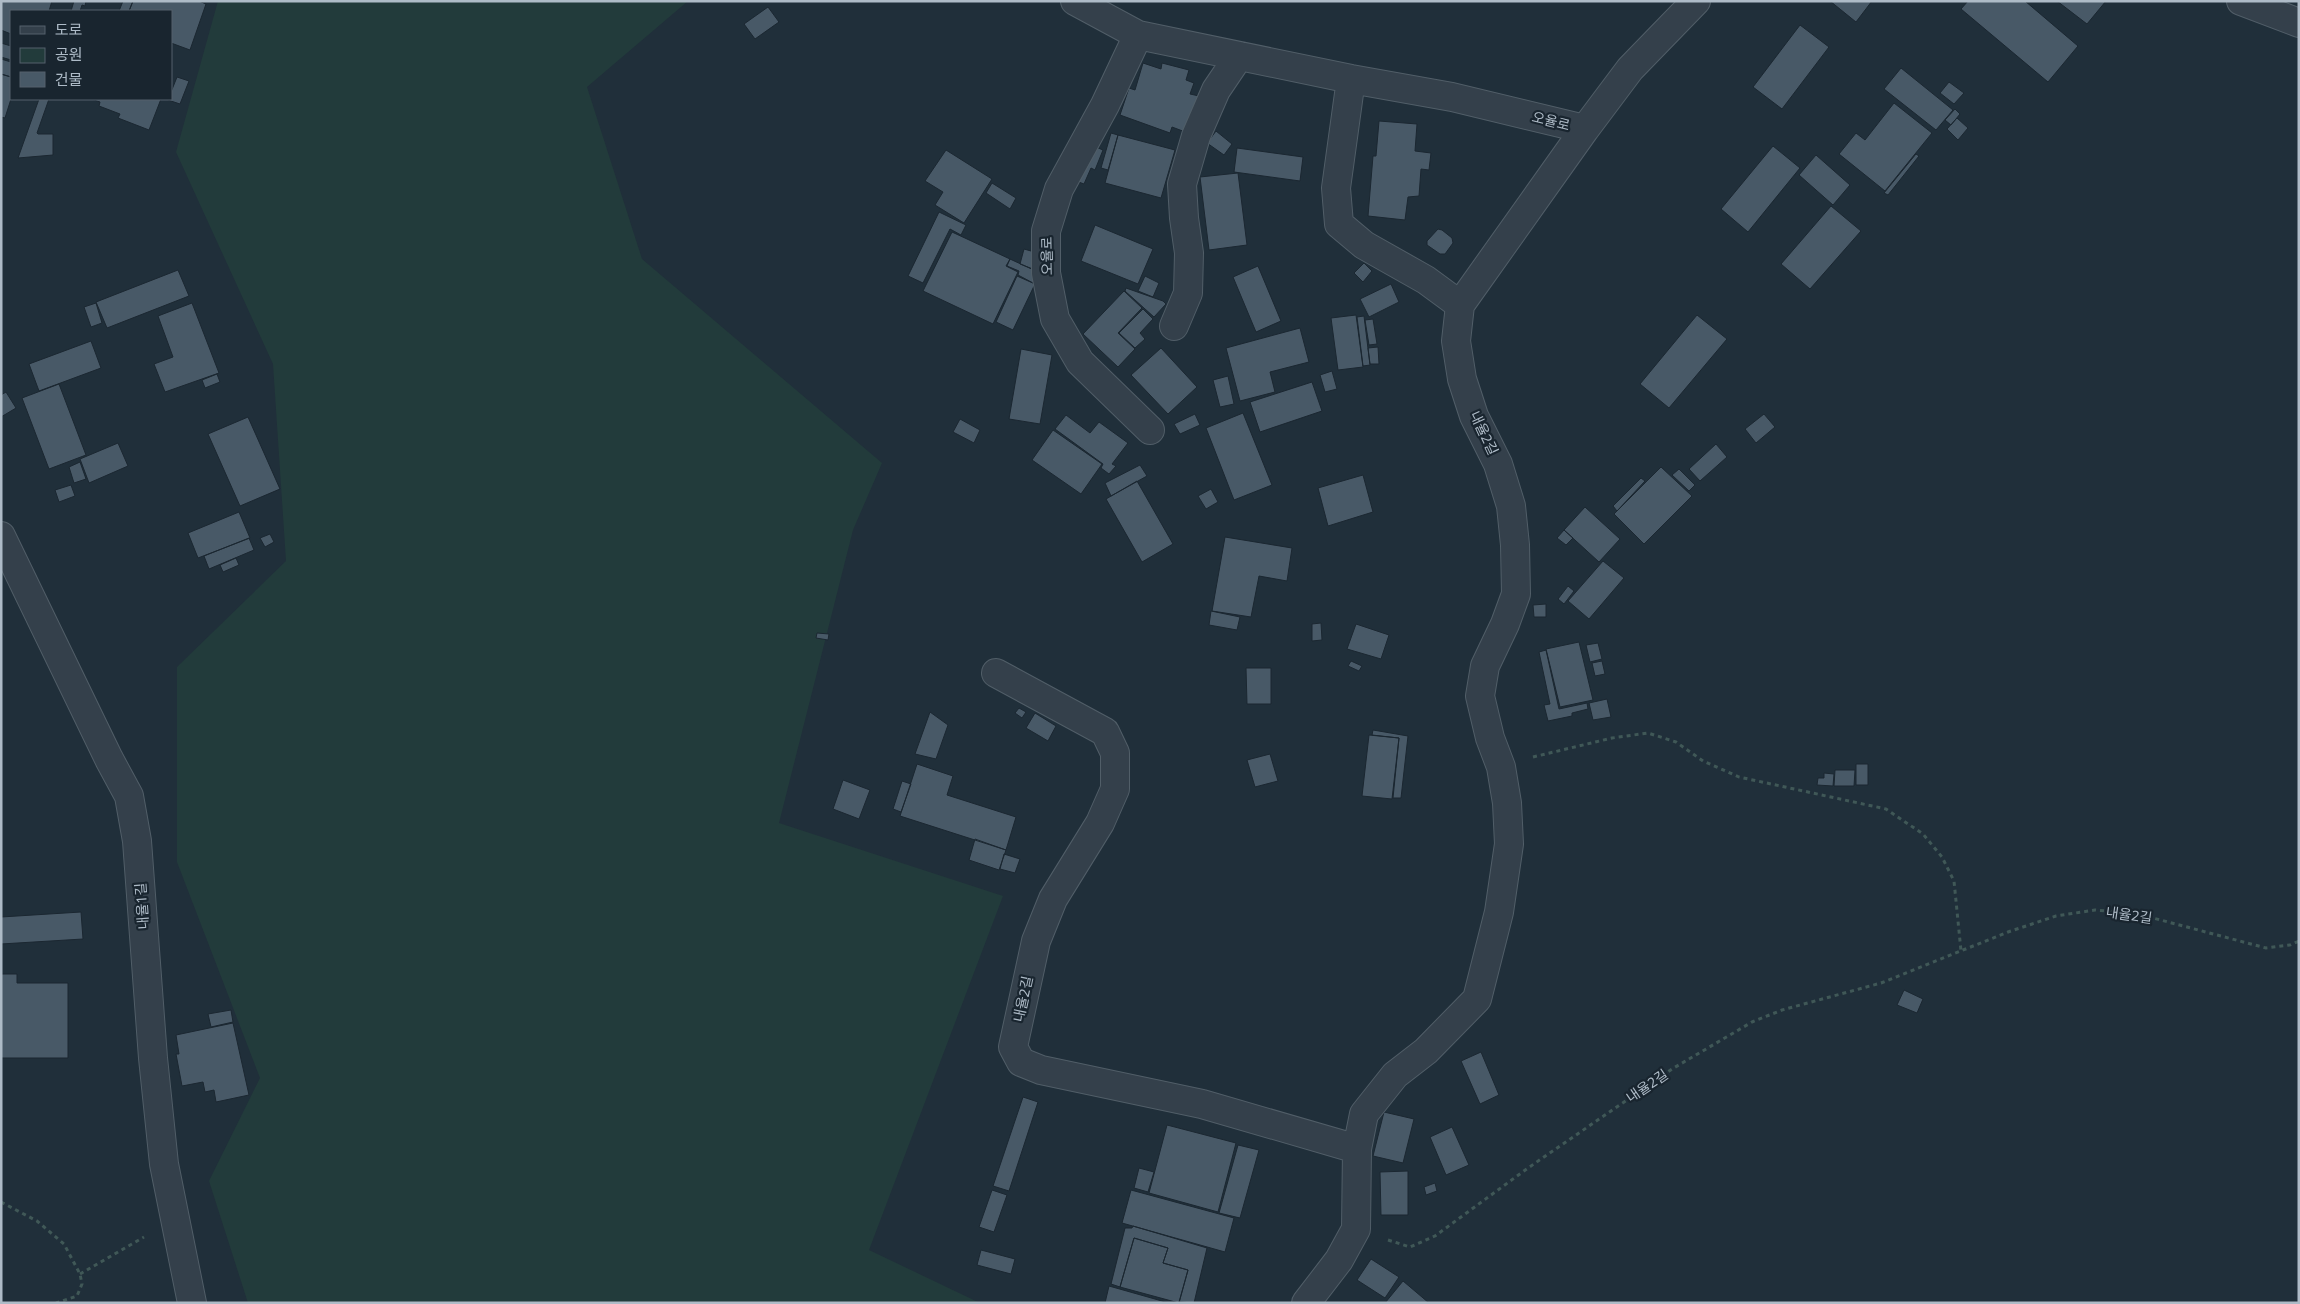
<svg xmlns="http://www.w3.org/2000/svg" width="2300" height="1304" font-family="'Noto Sans','Noto Sans KR',sans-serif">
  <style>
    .green { fill: #223b3b }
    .building { fill: #485967; stroke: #1b2731 }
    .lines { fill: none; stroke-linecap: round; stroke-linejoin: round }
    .minor-casing { stroke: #515e68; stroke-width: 30 }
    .path { stroke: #405857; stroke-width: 3; stroke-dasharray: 4 4; stroke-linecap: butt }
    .minor { stroke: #34404b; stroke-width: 28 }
    .labels { text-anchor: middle; stroke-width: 4.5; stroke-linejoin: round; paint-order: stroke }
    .street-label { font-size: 14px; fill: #aebbc7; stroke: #19252f }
  </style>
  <rect width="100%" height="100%" fill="#202f3a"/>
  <!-- green -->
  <path class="green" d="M218,1H688L587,87L642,259L882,463L853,530L779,823L1003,896L869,1250L980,1303H248L209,1181L260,1078L177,862V667L286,561L273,364L176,152Z"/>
  <!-- building -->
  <path class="building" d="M1,1H52L49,11H11V34L1,30Z
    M74,1H86L85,6L82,5L80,11H71Z
    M123,1H133L129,11H119Z
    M133,1H199L206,4L190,50L171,43V11H129Z
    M1830,1H1872L1856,22Z
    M1968,1H2025L2078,46L2048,82L1961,9Z
    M2057,1H2106L2087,24Z
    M768,7L779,22L755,39L744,24Z
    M1800,25L1829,47L1782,109L1753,87Z
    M1,43L11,46V60L1,57Z
    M1,59L11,62V77L1,74Z
    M1143,63L1161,69L1162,63L1189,70L1186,80L1194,83L1190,94L1199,96L1188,133L1172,127L1170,133L1120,115L1129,88L1135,90Z
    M1901,68L1953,110L1936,130L1884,89Z
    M1,74L11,77V99L5,118L1,117Z
    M177,77L189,81L180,104L168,100L171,99V92Z
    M1949,82L1964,93L1954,104L1940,93Z
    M39,99H49L37,133L38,134H53V155L18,158Z
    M91,99H161L149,130L118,118L120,114L99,106L100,102Z
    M1894,103L1932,133L1885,191L1839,154L1856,133L1865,140Z
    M1955,109L1960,114L1951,125L1945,120Z
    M1957,118L1968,128L1958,140L1947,129Z
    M1379,121L1417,124L1415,151L1431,153L1429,170L1421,169L1419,196L1408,197L1405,220L1368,216L1373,156H1376Z
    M1216,131L1232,144L1224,155L1207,143Z
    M1111,133L1118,135L1108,170L1101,168Z
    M1118,135L1175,150L1161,198L1105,183Z
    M1091,145L1103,150L1095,170L1091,168L1084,184L1076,181Z
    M1773,146L1800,168L1748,232L1721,209Z
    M1237,148L1303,157L1300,181L1234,172Z
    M946,150L992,179L964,223L935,205L943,192L925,181Z
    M1916,154L1919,156L1888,195L1884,193Z
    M1816,155L1850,185L1833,205L1799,175Z
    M1238,173L1247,245L1209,250L1200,177Z
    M992,183L1016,198L1010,209L986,193Z
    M1831,206L1861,231L1810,289L1781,264Z
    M939,212L966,225L961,235L950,229L923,283L908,276Z
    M1095,225L1153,249L1138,284L1081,261Z
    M1438,229L1442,230L1452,238L1453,243L1445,254H1440L1427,245V241Z
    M952,232L1010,259L1006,266L1018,272L993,324L923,291Z
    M1024,249L1038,253V271L1020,264Z
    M1010,259L1038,272L1035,284L1018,275L1019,271L1007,266Z
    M1364,263L1372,271L1363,282L1354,273Z
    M1258,266L1281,321L1256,332L1233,277Z
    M178,270L189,296L107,328L96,302Z
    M1017,276L1035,284L1013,330L996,322Z
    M1145,276L1159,283L1153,297L1138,291Z
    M1391,284L1399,302L1369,317L1360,299Z
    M1126,288L1163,301L1166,304L1154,317L1125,291Z
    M1124,291L1142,308L1118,333L1135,349L1118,367L1083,334Z
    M96,303L102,323L91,327L84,307Z
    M192,303L219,373L165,392L154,364L173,357L158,316Z
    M1143,309L1153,319L1140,333L1145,339L1135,348L1119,333Z
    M1356,315L1363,367L1338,370L1331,318Z
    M1697,315L1727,339L1669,408L1640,384Z
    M1364,316L1370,365L1363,366L1357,317Z
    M1373,319L1377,344L1369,345L1365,320Z
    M1300,328L1309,362L1270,372L1275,392L1240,401L1226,348Z
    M91,341L101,368L39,391L29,364Z
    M1378,347L1379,364H1370L1368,348Z
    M1161,348L1197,387L1168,414L1131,375Z
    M1021,349L1052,355L1040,424L1009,419Z
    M1332,371L1337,389L1325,392L1320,375Z
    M217,374L220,382L205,388L202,380Z
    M1228,376L1234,404L1220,407L1213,380Z
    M1312,382L1322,411L1260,432L1250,402Z
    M59,384L86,455L49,469L22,398Z
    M6,392L16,408L1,417V395Z
    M1243,413L1272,485L1234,500L1206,428Z
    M1195,414L1200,425L1180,434L1174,424Z
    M1764,414L1775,427L1756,443L1745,429Z
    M1066,415L1090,433L1099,422L1128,443L1112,464L1116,466L1109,474L1101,468L1103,464L1055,429Z
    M248,417L280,489L240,506L208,434Z
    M960,419L980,430L974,443L953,432Z
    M1053,430L1102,464L1081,494L1032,460Z
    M118,443L128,466L89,483L80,459Z
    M1716,444L1727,457L1700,481L1689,469Z
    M80,462L86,479L74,483L69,467Z
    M1140,465L1147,476L1111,496L1105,483Z
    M1661,467L1692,496L1644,544L1614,514Z
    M1679,469L1695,485L1689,491L1672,475Z
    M1363,475L1373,512L1328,526L1318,488Z
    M1641,478L1645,481L1617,511L1613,506Z
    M1137,481L1173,544L1142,562L1106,499Z
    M71,485L75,496L59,502L55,490Z
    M1211,489L1218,502L1206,509L1198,496Z
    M1585,507L1620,539L1599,562L1564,530Z
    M239,512L250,538L198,558L188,533Z
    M1564,530L1573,538L1566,545L1557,538Z
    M270,534L274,542L265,547L260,538Z
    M1225,537L1292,548L1287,581L1259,576L1251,617L1212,611Z
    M249,538L254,550L209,569L204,556Z
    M236,558L239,565L223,572L220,565Z
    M1603,561L1624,578L1589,619L1568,601Z
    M1568,586L1574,591L1564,604L1558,599Z
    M1546,604V617H1534L1533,605Z
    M1211,611L1240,617L1237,630L1209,625Z
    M1321,623L1322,640L1312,641V624Z
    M1356,624L1389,635L1381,659L1347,649Z
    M817,633L829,634L828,640L816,638Z
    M1579,642L1593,700L1560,707L1546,649Z
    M1598,643L1602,659L1590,662L1586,645Z
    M1546,650L1559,709L1587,703L1588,709L1572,713V716L1548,721L1544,705L1550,704L1539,652Z
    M1351,661L1362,666L1359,671L1348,666Z
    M1602,661L1605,674L1595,676L1592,663Z
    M1246,668H1271V704H1247Z
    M1607,699L1611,717L1593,720L1589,703Z
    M1019,708L1026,712L1022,718L1015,713Z
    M930,712L948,725L936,759L915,754Z
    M1035,713L1056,726L1048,741L1026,728Z
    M1373,730L1408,736L1401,798H1393L1399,738L1372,735Z
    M1369,735L1399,738L1392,799L1362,796Z
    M1270,754L1278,781L1255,787L1247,760Z
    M917,764L953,776L947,795L1016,817L1006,850L900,816Z
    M1856,764H1868V785H1856Z
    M1835,770H1855L1854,786H1834Z
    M1824,773L1834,774L1833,786L1817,785L1818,778H1824Z
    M843,780L870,790L859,819L833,809Z
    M902,781L911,784L901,812L893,809Z
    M975,839L1006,850L999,870L969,860Z
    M1004,854L1020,859L1015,873L1000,869Z
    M81,912L83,939L1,944V917Z
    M1,974H17V983H68V1058H1Z
    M1904,990L1923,999L1917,1013L1897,1005Z
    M231,1010L233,1022L211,1027L208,1014Z
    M233,1023L249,1095L216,1102L214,1090L205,1092L203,1082L182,1086L176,1054H179L176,1035Z
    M1481,1052L1499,1095L1480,1104L1461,1061Z
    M1023,1097L1038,1102L1009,1191L993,1186Z
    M1384,1112L1414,1119L1403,1163L1373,1156Z
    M1167,1125L1236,1143L1218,1212L1149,1193Z
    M1452,1127L1469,1165L1446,1175L1430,1137Z
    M1238,1145L1259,1150L1240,1218L1219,1213Z
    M1139,1168L1154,1172L1148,1192L1134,1188Z
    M1408,1171V1215H1381L1380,1172Z
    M1435,1183L1437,1191L1426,1195L1424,1187Z
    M992,1190L1007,1195L994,1232L979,1227Z
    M1131,1190L1234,1218L1225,1252L1122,1223Z
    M1133,1226L1207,1248L1194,1303L1179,1302L1188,1270L1163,1263L1168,1248L1134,1238L1120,1287L1111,1284L1125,1228H1132Z
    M1134,1238L1168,1248L1163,1263L1188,1270L1179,1303L1120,1287Z
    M981,1250L1015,1259L1011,1274L977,1265Z
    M1371,1259L1399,1277L1385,1298L1357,1280Z
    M1403,1281L1429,1303H1385Z
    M1109,1286L1169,1303H1105Z"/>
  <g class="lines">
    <defs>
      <path id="minor" d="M1075,1L1138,35L1351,79L1452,97L1585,129L1630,69L1696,1
        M2241,1L2299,23
        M1138,35L1105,105L1059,189L1046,231V273L1055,319L1080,362L1150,430
        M1351,79L1336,188L1339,224L1364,245L1426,280L1460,305
        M1174,326L1188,293L1189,253L1184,218L1182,184L1196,136L1216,90L1239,56
        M1,536L109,759L129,796L137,841L153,1058L164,1164L192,1303
        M996,673L1105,732L1115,753V789L1100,823L1053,899L1036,941L1013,1047L1021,1062L1041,1070L1202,1104L1357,1149
        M1306,1303L1339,1260L1356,1229L1357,1149L1364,1114L1395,1075L1426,1051L1477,999L1499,912L1509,844L1507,803L1501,767L1490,738L1480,696L1485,666L1505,624L1516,594L1515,545L1511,506L1498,464L1474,416L1462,379L1456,341L1460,305L1585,129"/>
    </defs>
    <!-- minor casing -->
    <use href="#minor" class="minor-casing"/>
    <!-- path -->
    <path class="path" d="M1533,757L1612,738L1648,733L1676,742L1703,761L1739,777L1886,809L1923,834L1942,857L1954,881L1961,951
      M1,1202L37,1221L64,1244L80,1274L82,1284L77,1296L56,1303
      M1388,1240L1410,1247L1435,1236L1528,1168L1672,1069L1752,1022L1782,1010L1881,983L2008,932L2056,916L2095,910L2138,914L2266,948L2290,945L2299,941
      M80,1274L144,1237"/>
    <!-- minor -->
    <use href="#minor" class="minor"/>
  </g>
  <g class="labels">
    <!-- street labels -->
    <g class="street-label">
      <text transform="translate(1551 121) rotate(14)" y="5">오율로</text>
      <text transform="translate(1047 256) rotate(-91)" y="5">오율로</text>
      <text transform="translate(1484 433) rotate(65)" y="5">내율2길</text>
      <text transform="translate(142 906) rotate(-94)" y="5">내율1길</text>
      <text transform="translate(2129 915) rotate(8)" y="5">내율2길</text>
      <text transform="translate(1023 999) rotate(-78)" y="5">내율2길</text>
      <text transform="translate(1647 1086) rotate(-34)" y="5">내율2길</text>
    </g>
  </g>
  <!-- border -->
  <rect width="2300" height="1304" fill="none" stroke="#aebbc7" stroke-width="5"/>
  <!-- legend -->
  <rect x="10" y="10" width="162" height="90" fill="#19252f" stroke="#55616c"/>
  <rect x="20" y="26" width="25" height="8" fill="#34404b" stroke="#55616c"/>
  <text x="55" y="35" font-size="15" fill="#aebbc7">도로</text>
  <rect x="20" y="48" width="25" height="15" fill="#223b3b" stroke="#55616c"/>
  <text x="55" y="60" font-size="15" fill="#aebbc7">공원</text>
  <rect x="20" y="72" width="25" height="15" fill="#485967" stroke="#55616c"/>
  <text x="55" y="85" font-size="15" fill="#aebbc7">건물</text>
</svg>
